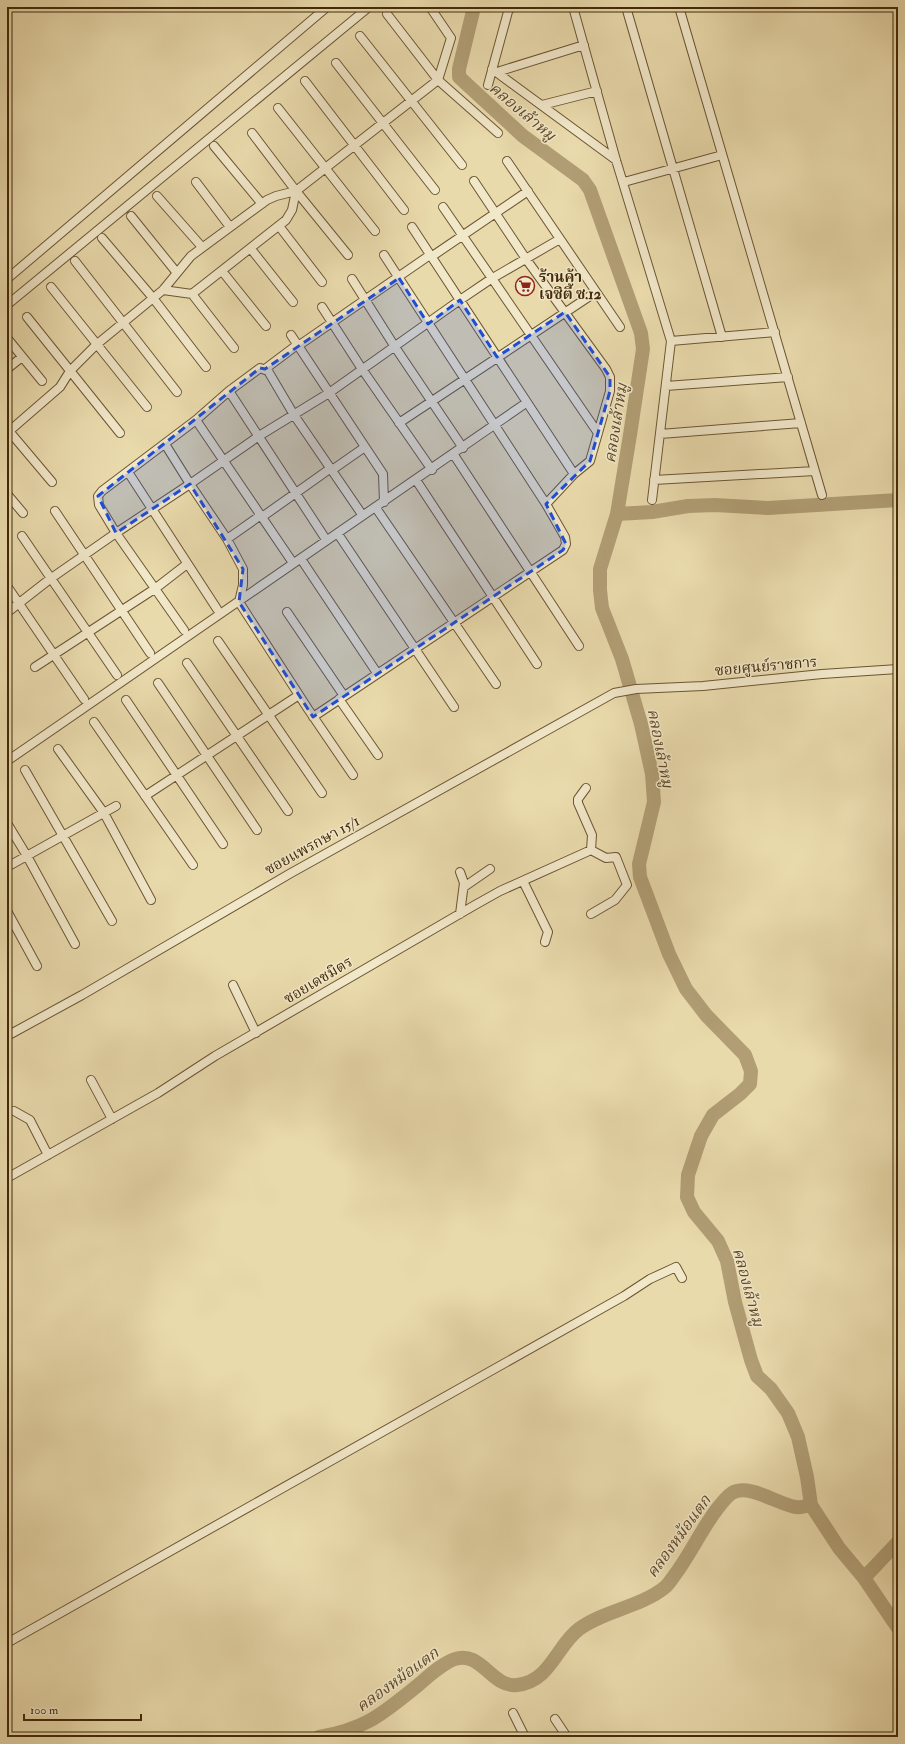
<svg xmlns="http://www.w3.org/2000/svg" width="905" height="1744" font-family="'IM FELL Double Pica','Noto Serif Thai',serif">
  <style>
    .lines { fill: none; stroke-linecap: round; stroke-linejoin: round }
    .river { stroke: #b19e75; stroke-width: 14 }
    .minor-casing { stroke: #6c5632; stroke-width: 10 }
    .minor { stroke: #f1e7c9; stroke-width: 8 }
    .marked { fill: #1d4ed8; fill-opacity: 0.2; stroke: #1d4ed8; stroke-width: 3; stroke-dasharray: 8 5; stroke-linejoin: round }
    .labels { text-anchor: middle; stroke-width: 3; stroke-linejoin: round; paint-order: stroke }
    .poi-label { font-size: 15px; font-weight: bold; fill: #432a0a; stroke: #f1e7c9; text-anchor: start }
    .street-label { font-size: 15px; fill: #432a0a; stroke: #f1e7c9 }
    .water-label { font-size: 16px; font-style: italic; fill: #5e4725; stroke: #f1e7c9 }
  </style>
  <rect width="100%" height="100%" fill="#e9daac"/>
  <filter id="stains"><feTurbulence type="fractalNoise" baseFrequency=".005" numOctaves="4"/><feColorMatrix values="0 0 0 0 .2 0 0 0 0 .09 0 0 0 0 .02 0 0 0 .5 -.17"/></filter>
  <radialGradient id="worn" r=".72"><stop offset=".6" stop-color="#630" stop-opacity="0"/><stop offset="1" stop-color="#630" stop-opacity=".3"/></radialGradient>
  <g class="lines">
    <!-- river -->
    <path class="river" d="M474,7L459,69V77L523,136L583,180L590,190L641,333L643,349L630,435L617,514L600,569V590L602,608L622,659L641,724L652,774L654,802L639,864L640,877L669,954L686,989L706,1015L745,1055L751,1071L750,1084L740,1094L713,1115L701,1136L688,1175L687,1197L694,1212L718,1241L727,1261L735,1302L751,1360L757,1376L771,1389L788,1413L798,1437L807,1477L811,1505L839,1548L864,1578L898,1628
      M617,514L652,512L688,506L715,505L768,508L898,500
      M864,1578L898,1542
      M319,1737C366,1729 382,1714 417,1686C429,1676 441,1664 455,1659C481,1650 492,1688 517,1685C550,1682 557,1645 579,1629C603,1611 640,1607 664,1588C668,1585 671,1580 674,1576C690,1555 701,1530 717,1509C721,1504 726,1497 732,1493C749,1483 777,1504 796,1507C800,1508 806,1506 811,1505"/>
    <defs>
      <path id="minor" d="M573,7L616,160L671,341L652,500
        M626,7L722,337
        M679,7L822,495
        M387,14L438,80L498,133
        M360,36L462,165
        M336,63L435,190
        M492,69L616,160
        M497,72L584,45
        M305,81L404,210
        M488,85L509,8L514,7
        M542,105L597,91
        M278,108L375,231
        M252,133L296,191L348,255
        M214,146L262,204
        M507,161L620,327
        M474,181L526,259L606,369L610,377V391L590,461L574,474L546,504
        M196,182L230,227
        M624,182L722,155
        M157,196L202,247
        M443,207L598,433
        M131,216L177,273
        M279,226L322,282
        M412,227L574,474
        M102,238L153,298L206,367
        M251,249L293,302
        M431,257L528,191
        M75,261L177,392
        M222,271L266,326
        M7,279L327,7
        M352,279L395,347L463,448
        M51,287L147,407
        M163,290L192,294L286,220L292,210L296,191
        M192,294L234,348
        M7,305L369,7
        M322,307L362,369L432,470
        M27,317L120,433
        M291,335L383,474L384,502
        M7,338L42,381
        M671,341L775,332
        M298,346L430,255
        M7,369L22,357
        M265,369L297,345
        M666,386L788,377
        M229,391L325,538
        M196,420L291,560
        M399,423L596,292
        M9,431L52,482
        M7,433L60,387L70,371L96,345L163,290L191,256L267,200L276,196L296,191L438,80L451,38L430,7
        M660,434L801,423
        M165,444L190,484L227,539L243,569V585L239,602L308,709L353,775
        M454,455L579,646
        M332,470L365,447
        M128,472L217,609
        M416,480L537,664
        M654,480L815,471
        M7,494L23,513
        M376,508L496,684
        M55,511L150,653
        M262,517L331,468
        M338,534L454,707
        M22,536L117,675
        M227,539L261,515
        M301,559L377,673
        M7,586L84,699
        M9,611L50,579L116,533L190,484L259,436L329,393L460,300L491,279L560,239
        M287,612L344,696
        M184,630L116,533L99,505L98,496L102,491L196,420L229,391L260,368L268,371L294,415L361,513
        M218,641L322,793
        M187,663L288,811
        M35,667L156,588L187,564
        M158,683L257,830
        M339,699L378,755
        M126,700L223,844
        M313,717L563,550L566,544L565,537L546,504L384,255
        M94,722L193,865
        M58,749L104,813L151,900
        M7,761L526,403
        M25,770L112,921
        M145,796L299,695
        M7,823L27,856L75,944
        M591,850L606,858L616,857L627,885L615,900L591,914
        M7,867L116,806
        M460,872L464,883L460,914
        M523,881L548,932L545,942
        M464,887L490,869
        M7,911L37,966
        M233,985L256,1033
        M7,1036L82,995L291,873L614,693L636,689L703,686L822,674L898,669
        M91,1080L112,1119
        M14,1111L30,1120L48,1155
        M7,1178L158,1093L215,1056L475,905L500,891L591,850L592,835L578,803V799L586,788
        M7,1643L624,1296L650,1279L676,1267L682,1278
        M513,1713L525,1737
        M555,1719L567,1737"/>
    </defs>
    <!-- minor casing -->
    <use href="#minor" class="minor-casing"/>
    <!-- minor -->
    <use href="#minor" class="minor"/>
  </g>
  <!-- marked area -->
  <path class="marked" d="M399,278L428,324L460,300L497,357L565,312L610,377V391L590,461L546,504L566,544L563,550L313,717L239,602L243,569L190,484L116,533L98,496L260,368L265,369Z"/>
  <!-- icons -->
  <defs>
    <symbol id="supermarket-ring" viewBox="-11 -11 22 22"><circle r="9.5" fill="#f1e7c9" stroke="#8f2418" stroke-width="1.5"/><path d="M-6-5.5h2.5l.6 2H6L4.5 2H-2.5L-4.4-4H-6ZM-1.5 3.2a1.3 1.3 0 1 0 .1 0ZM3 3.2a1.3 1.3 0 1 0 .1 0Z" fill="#8f2418"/></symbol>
  </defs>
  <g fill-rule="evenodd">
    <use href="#supermarket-ring" x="514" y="275" width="22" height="22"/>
  </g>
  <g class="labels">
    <!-- poi labels -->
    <g class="poi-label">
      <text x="539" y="282">ร้านค้า<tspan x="539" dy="17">เจซิตี้ ซ.12</tspan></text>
    </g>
    <!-- street labels -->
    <g class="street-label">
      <text transform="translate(766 666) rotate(-5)" y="5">ซอยศูนย์ราชการ</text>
      <text transform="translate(312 845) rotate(-29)" y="5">ซอยแพรกษา 15/1</text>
      <text transform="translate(318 980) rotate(-31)" y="5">ซอยเดชมิตร</text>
    </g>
    <!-- water labels -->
    <g class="water-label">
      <text transform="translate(523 111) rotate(40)" y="6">คลองเล้าหมู</text>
      <text transform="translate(615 423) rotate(-81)" y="6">คลองเล้าหมู</text>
      <text transform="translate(661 748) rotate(79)" y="6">คลองเล้าหมู</text>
      <text transform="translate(749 1287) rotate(75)" y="6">คลองเล้าหมู</text>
      <text transform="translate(678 1536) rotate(-54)" y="6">คลองหม้อแตก</text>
      <text transform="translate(397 1679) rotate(-36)" y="6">คลองหม้อแตก</text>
    </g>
  </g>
  <!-- margin -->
  <rect width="905" height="1744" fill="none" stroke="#e9daac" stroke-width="24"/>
  <rect x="8" y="8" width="889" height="1728" fill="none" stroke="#432a0a" stroke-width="2"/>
  <rect x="12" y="12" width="881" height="1720" fill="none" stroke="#432a0a"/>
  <!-- scale -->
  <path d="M24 1714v6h117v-6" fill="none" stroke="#432a0a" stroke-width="2"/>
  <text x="30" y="1714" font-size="12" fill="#432a0a" stroke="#f1e7c9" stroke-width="3" paint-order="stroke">100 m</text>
  <rect width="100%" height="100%" filter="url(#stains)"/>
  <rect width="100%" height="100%" fill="url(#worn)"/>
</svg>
